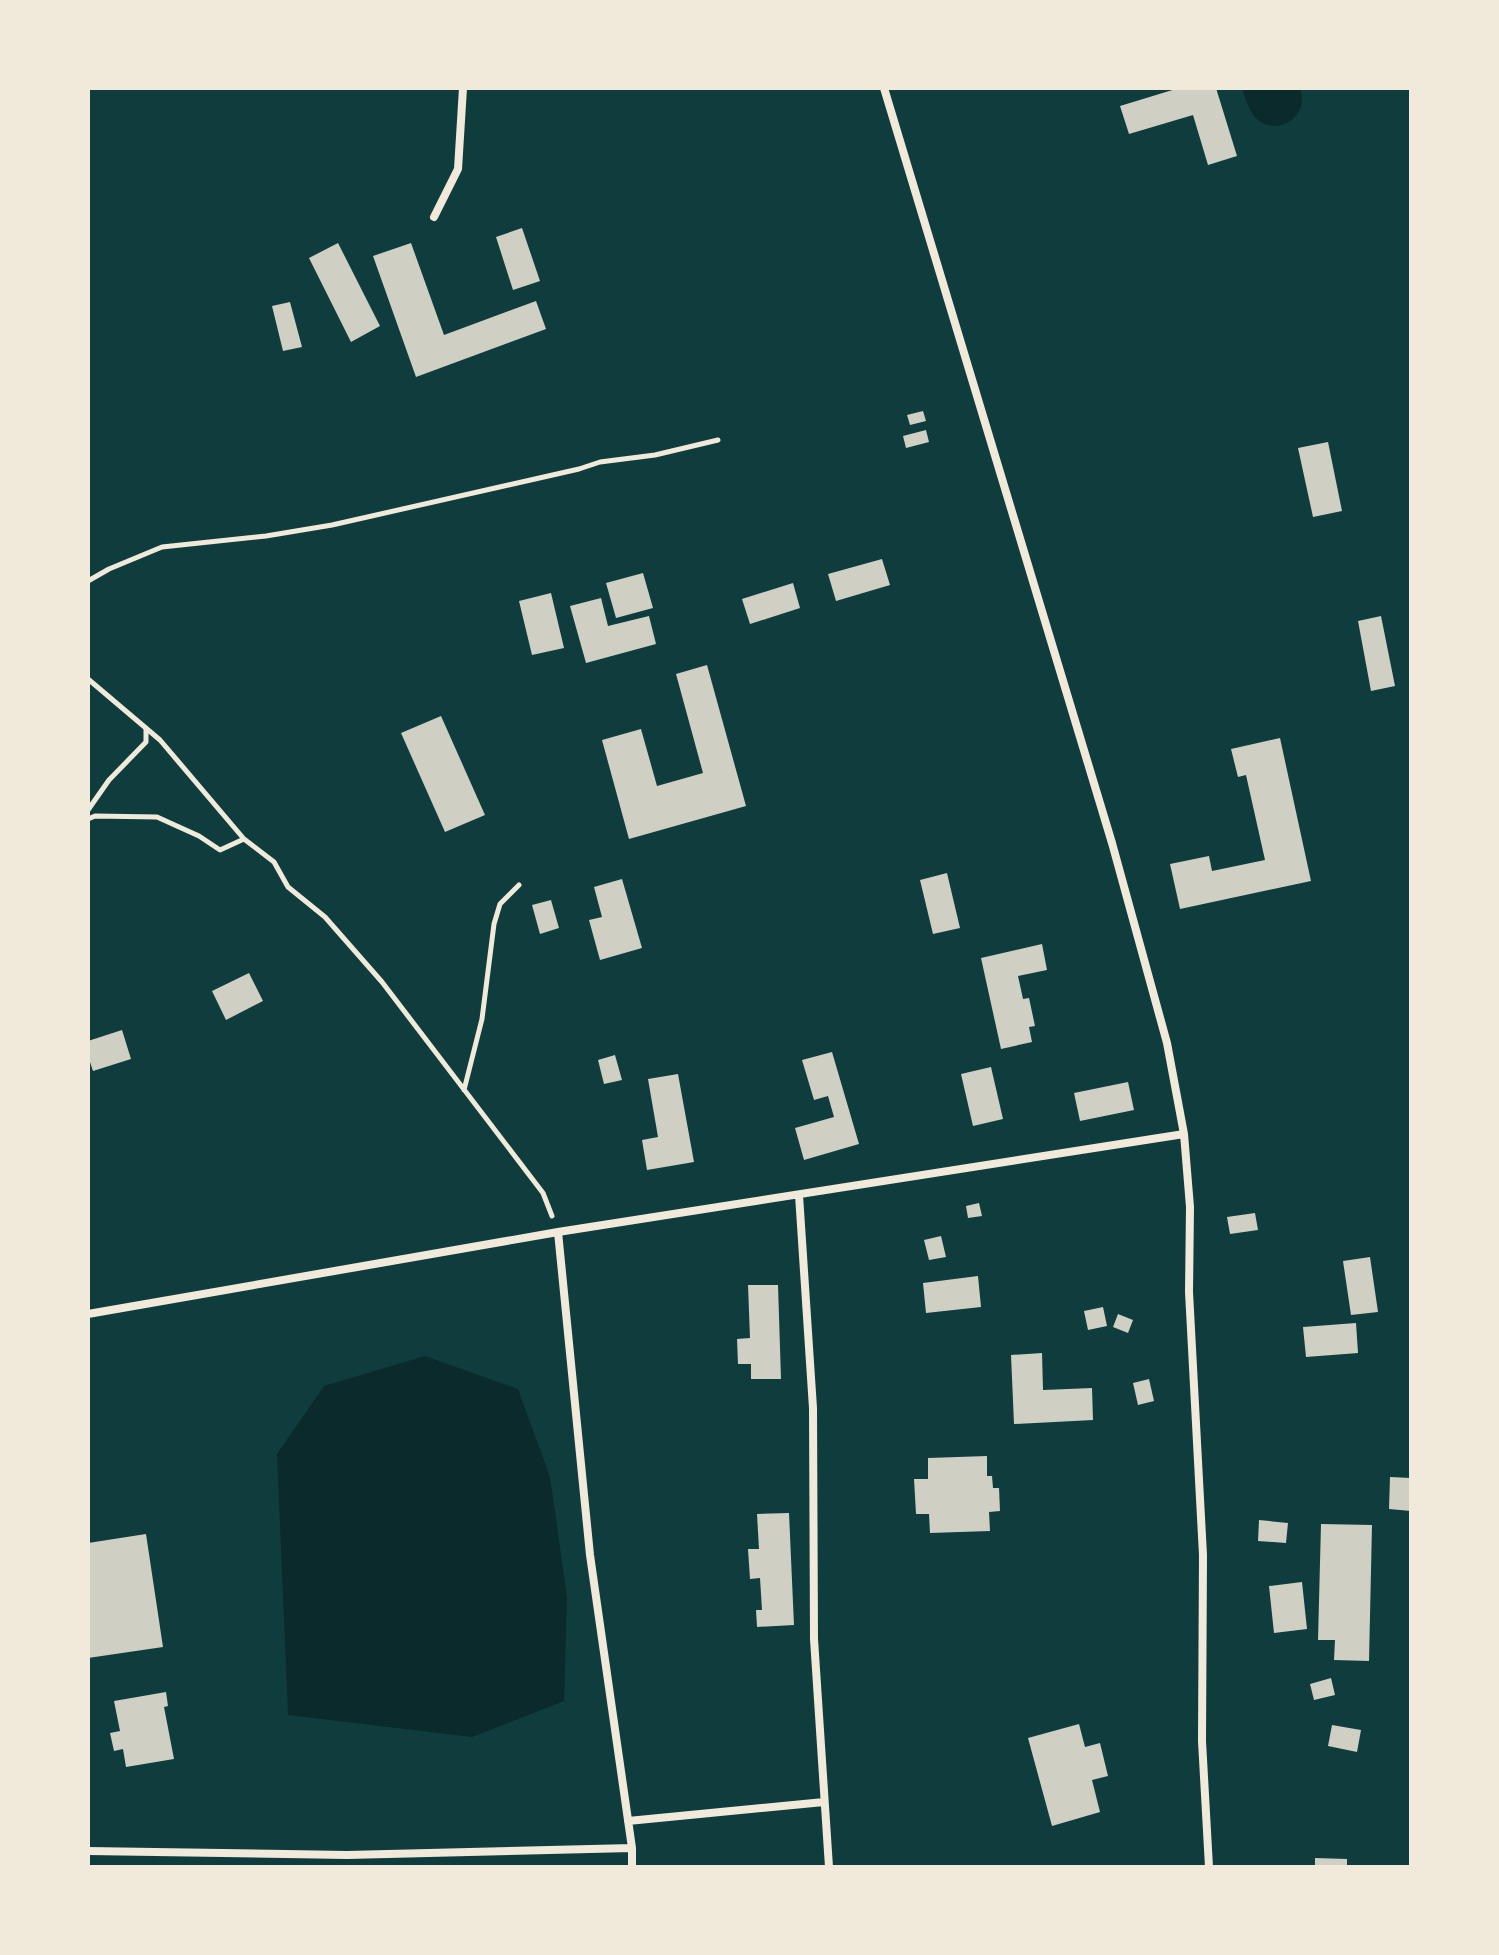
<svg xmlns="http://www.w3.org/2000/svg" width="1499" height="1955" font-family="'Fira Sans',sans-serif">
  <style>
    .water { fill: #0a2a2b }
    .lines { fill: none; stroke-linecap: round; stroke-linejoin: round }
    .river { stroke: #0a2a2b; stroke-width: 54 }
    .building { fill: #cfcfc3 }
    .path { stroke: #f1e9da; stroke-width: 5 }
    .minor { stroke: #f1e9da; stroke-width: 8 }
  </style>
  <rect width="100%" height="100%" fill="#0f3d3e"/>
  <!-- water -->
  <path class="water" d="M425,1356L518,1389L550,1477L567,1597L564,1701L472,1737L288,1715L277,1454L324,1386Z"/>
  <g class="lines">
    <!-- river -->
    <path class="river" d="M1270,88L1275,99"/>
  </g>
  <!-- building -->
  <path class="building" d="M1179,88H1216L1237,156L1208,165L1193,115L1129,134L1120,106Z
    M522,228L540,281L513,290L496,237Z
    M338,243L380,326L351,342L309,258Z
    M411,243L444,335L536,301L546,329L416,377L373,256Z
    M290,302L302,347L283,351L272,306Z
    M923,411L926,421L910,425L907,415Z
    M926,430L929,442L906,448L903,436Z
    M1328,442L1342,511L1313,517L1298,448Z
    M882,559L890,585L836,601L828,574Z
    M643,573L653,608L616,618L606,583Z
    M793,583L800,608L750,624L742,599Z
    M551,593L564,648L532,655L519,601Z
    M601,598L608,626L649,616L656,644L586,663L570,606Z
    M1381,616L1395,686L1371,691L1358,621Z
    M707,665L746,806L629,839L602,740L641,729L657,786L703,773L676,674Z
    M441,716L485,815L445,832L401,733Z
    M1280,738L1311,881L1180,909L1170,864L1209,856L1212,871L1265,860L1246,775L1238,777L1231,749Z
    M947,873L960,928L933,934L920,880Z
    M622,879L642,948L600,960L589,920L602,917L594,887Z
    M551,900L559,928L540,934L532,905Z
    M1042,944L1047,970L1018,976L1023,999L1029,998L1035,1026L1029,1027L1032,1042L1001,1049L981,958Z
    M249,973L263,1001L226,1020L212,991Z
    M122,1030L131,1059L93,1071L88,1056V1041Z
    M832,1052L859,1144L804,1160L795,1128L834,1117L828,1096L814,1100L802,1060Z
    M615,1055L622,1080L604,1084L598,1060Z
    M991,1067L1003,1119L973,1126L961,1074Z
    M678,1074L694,1162L647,1170L642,1140L658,1137L648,1079Z
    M1128,1082L1134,1110L1080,1121L1074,1093Z
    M979,1203L982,1216L968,1218L966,1206Z
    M1255,1213L1258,1230L1230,1234L1227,1217Z
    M941,1236L946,1257L929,1260L924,1240Z
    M1370,1257L1378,1312L1351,1315L1343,1261Z
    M978,1276L981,1307L926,1313L923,1283Z
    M748,1285H778L781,1379H751V1364H738L737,1339L750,1338Z
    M1103,1307L1107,1326L1088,1330L1084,1311Z
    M1118,1314L1133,1320L1128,1333L1113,1327Z
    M1356,1323L1358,1353L1306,1357L1303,1327Z
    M1042,1353L1043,1390L1092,1388L1093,1420L1014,1424L1011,1355Z
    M1149,1379L1154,1401L1138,1405L1133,1383Z
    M987,1456V1476H992L993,1488H999L1000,1511L989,1512L990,1531L930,1533L929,1514H916L914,1479H928V1458Z
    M1390,1477L1411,1478V1511L1389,1509Z
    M789,1513L794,1625L757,1627L756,1610H762L760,1578L750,1579L748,1549H759L757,1514Z
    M1259,1520L1288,1523L1286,1543L1258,1541Z
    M1321,1524L1372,1525L1369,1661L1334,1660L1335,1640H1318Z
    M146,1534L163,1647L88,1658V1543Z
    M1302,1582L1307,1629L1274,1633L1269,1586Z
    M1331,1678L1335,1695L1314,1700L1310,1684Z
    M166,1692L168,1706L164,1707L174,1759L126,1767L123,1749L114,1751L110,1733L120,1731L114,1701Z
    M1079,1724L1085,1747L1100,1743L1108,1776L1092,1780L1100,1812L1052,1826L1028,1738Z
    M1332,1725L1361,1730L1357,1752L1328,1746Z
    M1315,1858L1347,1859V1867H1315Z"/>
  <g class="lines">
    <!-- path -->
    <path class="path" d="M88,581L109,569L162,547L266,536L332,525L579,469L600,462L655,455L718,440
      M88,679L160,740L244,839L274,862L288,887L325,917L382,982L543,1193L552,1216
      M88,810L109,780L146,742V729
      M88,819L95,816L157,817L199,836L220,850L244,839
      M464,1090L482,1019L494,924L500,904L519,885"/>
    <!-- minor -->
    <path class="minor" d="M884,88L1112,843L1167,1043L1184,1134
      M434,217L458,169L463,88
      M799,1195L813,1408L814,1639L829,1867
      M558,1232L590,1555L632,1848V1867
      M88,1314L558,1232L1184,1134L1190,1207L1189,1292L1203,1555L1202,1741L1209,1867
      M628,1821L824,1802
      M88,1851L347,1855L632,1848"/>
  </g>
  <!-- border -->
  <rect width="1499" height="1955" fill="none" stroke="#f1e9da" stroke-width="180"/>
</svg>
